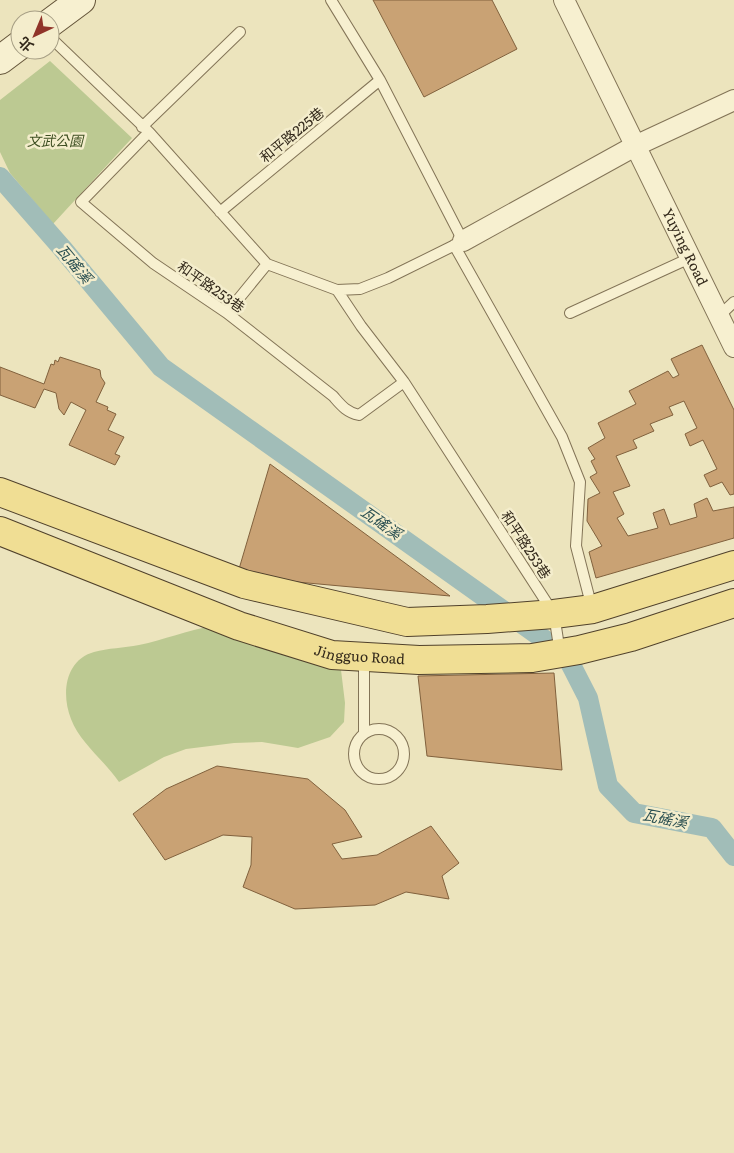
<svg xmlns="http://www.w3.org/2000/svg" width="734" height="1153" font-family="Literata,'Noto Sans TC',serif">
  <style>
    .green { fill: #bcc992 }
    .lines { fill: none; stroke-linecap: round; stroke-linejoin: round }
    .canal { stroke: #a1bdb8; stroke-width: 20 }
    .building { fill: #c9a274; stroke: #81613d }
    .lane-casing { stroke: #837457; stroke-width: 12 }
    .street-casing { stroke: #837457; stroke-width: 22 }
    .secondary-casing { stroke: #65553a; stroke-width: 30 }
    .primary-casing { stroke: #50412b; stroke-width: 30 }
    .lane { stroke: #f7f0d0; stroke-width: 10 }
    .street { stroke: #f7f0d0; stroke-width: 20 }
    .secondary { stroke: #f7f0d0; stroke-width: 28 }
    .primary { stroke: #f0de94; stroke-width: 28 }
    .labels { text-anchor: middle; stroke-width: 5; stroke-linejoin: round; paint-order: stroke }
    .street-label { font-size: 14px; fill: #33291b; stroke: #f4edcc }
    .park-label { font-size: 14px; font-style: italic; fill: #3e4f22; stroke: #f4edcc }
    .water-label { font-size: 15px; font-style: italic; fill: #2b5052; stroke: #f4edcc }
  </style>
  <rect width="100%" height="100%" fill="#ece4bd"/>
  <!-- green -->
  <path class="green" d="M50,61L132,138L53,224L10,173L0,152V100Z
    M213,626L334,661L341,670L345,703L344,722L330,737L298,748L262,742L234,743L186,749L164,757L119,782C105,761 80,743 71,719C61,694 65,660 94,652C108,648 124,648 139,645C164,640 187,630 213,626Z"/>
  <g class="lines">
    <!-- canal -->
    <path class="canal" d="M0,177L62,248L161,367L566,655L588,698L608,786L634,813L712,828L734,856"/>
  </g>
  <!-- building -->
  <path class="building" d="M373,0H492L517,49L424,97Z
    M702,345L734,410V494L730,495L722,482L710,487L704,475L717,469L703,440L690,446L685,434L697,428L684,401L669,407L673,415L650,424L654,431L633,440L637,448L616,456L630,486L613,492L624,514L617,518L628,536L658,528L653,513L664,509L670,525L697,517L694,504L707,498L713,511L734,507V538L596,578L589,552L602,546L587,521L588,499L600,493L590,477L597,473L591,461L595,459L588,448L605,438L598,423L636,404L629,391L668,371L673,378L679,375L671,359Z
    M60,357L100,370L101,377L105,383L96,402L108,407L107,410L116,414L108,430L124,437L115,454L120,456L115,465L69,445L86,410L71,402L64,415L59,409L56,393L44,389L35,408L0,395V367L44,384L51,364L54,365L55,360L58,362Z
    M270,464L450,596L275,580L239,569Z
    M554,673L562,770L427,756L418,676Z
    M217,766L308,779L345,810L362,837L332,844L342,859L377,855L431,826L459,863L442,876L449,899L406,892L375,905L295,909L243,887L251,865L252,837L223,835L165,860L133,814L166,789Z"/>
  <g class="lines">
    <defs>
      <path id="lane" d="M50,37L149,132L267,264L337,290L360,289L388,278L463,241L380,80L331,0
        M142,127L240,32
        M149,132L81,202L153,263L227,313L333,396C341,405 346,412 359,415L404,382
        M220,212L380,80
        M454,245L562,437L580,482L576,546L592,608
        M337,290L361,326L404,382L554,614L560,653
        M227,313L267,264
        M570,313L690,258
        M719,316L734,302
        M354 754a25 25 0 1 1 50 0a25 25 0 1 1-50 0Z
        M364,734V658"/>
      <g id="street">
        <path id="s1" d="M564,0L734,347"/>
        <path d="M463,241L635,146L734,100"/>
      </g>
      <path id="secondary" d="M50,23L81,0
        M0,60L20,45"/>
      <g id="primary">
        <path d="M0,492L244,584L407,622L487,619L554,614L593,609L734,565"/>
        <path id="s2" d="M0,531L239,626L332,655L419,660L532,658L579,650L631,637L734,603"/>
      </g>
    </defs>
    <!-- lane casing -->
    <use href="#lane" class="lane-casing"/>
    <!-- street casing -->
    <use href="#street" class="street-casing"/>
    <!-- secondary casing -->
    <use href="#secondary" class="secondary-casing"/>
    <!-- primary casing -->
    <use href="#primary" class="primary-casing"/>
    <!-- lane -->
    <use href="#lane" class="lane"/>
    <!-- street -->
    <use href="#street" class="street"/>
    <!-- secondary -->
    <use href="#secondary" class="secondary"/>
    <!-- primary -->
    <use href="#primary" class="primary"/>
  </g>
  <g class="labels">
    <!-- street labels -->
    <g class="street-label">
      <text transform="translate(292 135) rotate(-39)" y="5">和平路225巷</text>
      <text dy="5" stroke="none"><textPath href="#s1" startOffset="275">Yuying Road</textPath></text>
      <text transform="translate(211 287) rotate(35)" y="5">和平路253巷</text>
      <text transform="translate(526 545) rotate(57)" y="5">和平路253巷</text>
      <text dy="5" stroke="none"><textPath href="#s2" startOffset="382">Jingguo Road</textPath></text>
    </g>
    <!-- park labels -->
    <g class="park-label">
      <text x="55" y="146">文武公園</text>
    </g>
    <!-- water labels -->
    <g class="water-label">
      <text transform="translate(74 264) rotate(50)" y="5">瓦磘溪</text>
      <text transform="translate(381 523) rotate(35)" y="5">瓦磘溪</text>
      <text transform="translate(665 819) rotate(11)" y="5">瓦磘溪</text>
    </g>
  </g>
  <!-- north arrow -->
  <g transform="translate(35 35) rotate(224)"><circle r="24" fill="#f4edcc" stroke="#a79f85"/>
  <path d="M0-4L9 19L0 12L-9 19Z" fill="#903429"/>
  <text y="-8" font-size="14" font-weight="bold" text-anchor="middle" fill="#33291b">北</text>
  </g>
</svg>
